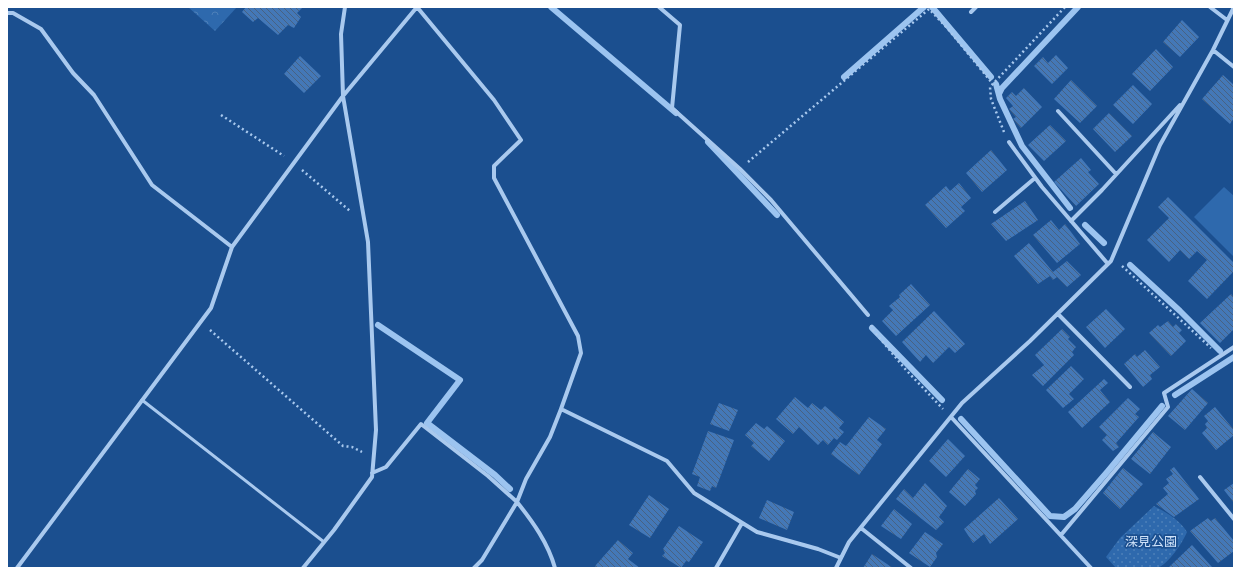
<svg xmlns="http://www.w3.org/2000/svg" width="1241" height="575" font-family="'Exo 2','Noto Sans JP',sans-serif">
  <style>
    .green { fill: #2e69ad }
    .forest { fill: url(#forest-crowns) }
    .park { fill: url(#park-dots) }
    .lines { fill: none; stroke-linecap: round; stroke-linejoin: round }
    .stream { stroke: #9cc4f0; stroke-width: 6 }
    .building { fill: url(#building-back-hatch) }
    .path { stroke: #a9c9ee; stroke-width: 2.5; stroke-dasharray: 2 3; stroke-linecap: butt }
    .service { stroke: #a9c9ee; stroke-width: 3 }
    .minor { stroke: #a9c9ee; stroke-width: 4 }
    .labels { text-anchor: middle; stroke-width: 3.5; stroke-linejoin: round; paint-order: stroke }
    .park-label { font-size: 13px; fill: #cfe3fa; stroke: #1b4f8f }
  </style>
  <defs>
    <pattern id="forest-crowns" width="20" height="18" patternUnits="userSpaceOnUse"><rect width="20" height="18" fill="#2e69ad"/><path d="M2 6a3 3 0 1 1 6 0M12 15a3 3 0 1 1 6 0" fill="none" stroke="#4d80b9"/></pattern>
    <pattern id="park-dots" width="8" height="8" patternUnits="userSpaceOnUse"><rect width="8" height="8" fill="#2e69ad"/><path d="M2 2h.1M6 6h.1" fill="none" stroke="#4d80b9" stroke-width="1.8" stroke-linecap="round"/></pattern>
    <pattern id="building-back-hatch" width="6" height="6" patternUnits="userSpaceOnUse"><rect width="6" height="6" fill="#4478b7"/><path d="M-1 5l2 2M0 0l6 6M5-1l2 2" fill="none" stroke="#486282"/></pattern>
  </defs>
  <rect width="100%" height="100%" fill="#1b4f8f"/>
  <!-- green -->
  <path class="green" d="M1224,187L1234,196V257L1194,217Z"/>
  <!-- forest -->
  <path class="forest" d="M188,7H237L215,31Z"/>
  <!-- park -->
  <path class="park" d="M1154,506C1167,513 1179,519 1187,532C1183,542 1168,565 1157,568C1149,570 1125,568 1116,568L1106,557L1120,538Z"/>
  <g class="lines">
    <!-- stream -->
    <path class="stream" d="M551,7L676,113
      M932,7L991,77
      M844,77L924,7
      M996,84L1000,99L1022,146L1070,208
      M999,94L1002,88L1078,7
      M708,142L777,215
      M1085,225L1104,243
      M1130,265L1180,311L1220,351
      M378,325L460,380L427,423L495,475L510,489
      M872,328L942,400
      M1175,395L1234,357
      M961,419L1050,516L1064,517L1075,509L1108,471L1162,406"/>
  </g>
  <!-- building -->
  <path class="building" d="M246,7H303L297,13L301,17L294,28L288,25L278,35L258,18L253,22L242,12Z
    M1182,20L1199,37L1180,57L1163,42Z
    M1156,49L1173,67L1150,91L1132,74Z
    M1056,55L1068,68L1052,84L1034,66L1043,57L1048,63Z
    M300,56L321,76L304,93L284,74Z
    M1223,75L1234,85V118L1230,124L1202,99Z
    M1071,80L1097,106L1080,123L1054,99Z
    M1133,85L1152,104L1133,124L1113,105Z
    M1024,88L1042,107L1021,128L1013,119L1016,117L1009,109L1013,106L1006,98L1012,92L1016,96Z
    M1109,113L1132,136L1115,152L1093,129Z
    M1050,125L1066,141L1044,161L1028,145Z
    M991,150L1007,170L982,192L966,173Z
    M1081,158L1091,170L1088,172L1099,184L1076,206L1054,182Z
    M959,183L971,198L961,207L965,211L946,228L925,205L946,186L950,191Z
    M1168,197L1234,263V271L1207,299L1188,281L1207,260L1197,251L1189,259L1180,250L1169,262L1147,240L1169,218L1158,207Z
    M1025,201L1038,220L1006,241L991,224Z
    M1051,220L1059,230L1065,224L1080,244L1057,263L1033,235Z
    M1029,243L1053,272L1067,261L1081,275L1067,287L1057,277L1053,280L1050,276L1038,284L1014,256Z
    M911,284L930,305L896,336L882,321L893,310L889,306L900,297L899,295Z
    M1231,294L1234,298V329L1220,343L1200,323Z
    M1106,309L1125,329L1105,348L1086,327Z
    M934,311L965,344L955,353L949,347L933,363L926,355L920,362L902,342Z
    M1168,321L1173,327L1176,324L1182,330L1179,333L1186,341L1171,356L1149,333L1158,325L1160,327Z
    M1062,329L1070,337L1068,339L1076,347L1072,352L1074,355L1043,386L1032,375L1044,365L1035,355Z
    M1145,350L1160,367L1150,375L1152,379L1143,387L1124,364L1135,354L1137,357Z
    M1071,366L1084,379L1069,394L1074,399L1063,408L1046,390Z
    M1104,379L1108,383L1100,390L1110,402L1082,428L1068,412Z
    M1192,389L1208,403L1185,430L1168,416Z
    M795,397L808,408L812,403L821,410L825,406L844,422L839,428L844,432L837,440L834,438L828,445L823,440L818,445L799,427L793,434L776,419Z
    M1128,398L1140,409L1135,414L1139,417L1116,443L1119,447L1113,451L1102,440L1107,435L1099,427Z
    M719,403L738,410L729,431L710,424Z
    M1215,407L1234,430V435L1216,450L1202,433L1207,428L1205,424L1208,421L1204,416Z
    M869,417L886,429L877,440L882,444L859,475L831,454L840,442L846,446Z
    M756,423L764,429L767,426L785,441L769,461L751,446L754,443L745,435Z
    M708,431L734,440L716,488L712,486L710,491L697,486L700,477L692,474Z
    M1153,432L1171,447L1150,474L1131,459Z
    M948,439L965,456L946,477L929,461Z
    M1174,467L1199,499L1174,517L1156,504L1168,494L1163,488L1169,483L1166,479L1173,474L1170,470Z
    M1123,468L1143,484L1120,509L1103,493Z
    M968,469L980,479L975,485L978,488L975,491L976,494L965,506L949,492Z
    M925,483L947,506L939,517L944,522L936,530L896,499L904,489L913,498Z
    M1234,483V503L1224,490Z
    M649,495L669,509L650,538L629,525Z
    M999,498L1018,519L990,544L984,534L973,543L964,529Z
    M767,500L794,512L787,530L759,518Z
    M894,509L912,524L901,539L881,526Z
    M1208,518L1211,521L1215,518L1234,541V551L1218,563L1190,531Z
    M679,526L703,542L689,562L686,561L681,568L662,556L665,553L663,549Z
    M925,532L943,544L936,553L937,557L930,567L909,553Z
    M618,540L633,553L628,559L640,568H597L595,566Z
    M1192,545L1212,567L1211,568H1168Z
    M872,554L893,568H863Z"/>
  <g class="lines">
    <!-- path -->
    <path class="path" d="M221,115L284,156
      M1004,132L991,99L990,87L1065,7
      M748,162L929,9L948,29L992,83
      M302,170L350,211
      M1122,266L1211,348
      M871,325L873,330L906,370L943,409
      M210,330L343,446L352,447L362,452"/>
    <!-- service -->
    <path class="service" d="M142,400L324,542"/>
    <!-- minor -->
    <path class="minor" d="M659,7L680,25L672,108L740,169L771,200L868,315
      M1210,7L1227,20
      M971,12L976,7
      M7,13H13L41,29L73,73L94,95L152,185L232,247
      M1213,50L1234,67
      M1058,111L1116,174
      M1009,142L1042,187L1108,264
      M995,212L1035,178
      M1071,221L1102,190L1180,105
      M1058,314L1130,387
      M561,409L667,461L694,493L757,532L818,549L841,558
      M951,417L1091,568
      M372,473L386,467L421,424L488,476L517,502L482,560L474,568
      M1200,477L1234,519
      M861,528L911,568
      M1061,535L1168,407L1164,393L1234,347
      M17,568L211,308L232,247L343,96L417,7L494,100L521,140L494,166V178L578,336L581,353L561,409L550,437L526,479L517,502C533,522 548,543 555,568
      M303,568L334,530L372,477L376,430L368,242L343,96L341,34L345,7
      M716,568L742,523
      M836,568L849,542L962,403L1030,341L1111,261L1160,145L1213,50L1234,7"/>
  </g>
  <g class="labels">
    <!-- park labels -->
    <g class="park-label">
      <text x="1151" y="546">深見公園</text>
    </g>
  </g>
  <!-- border -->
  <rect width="1241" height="575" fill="none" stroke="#ffffff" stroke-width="16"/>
</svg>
